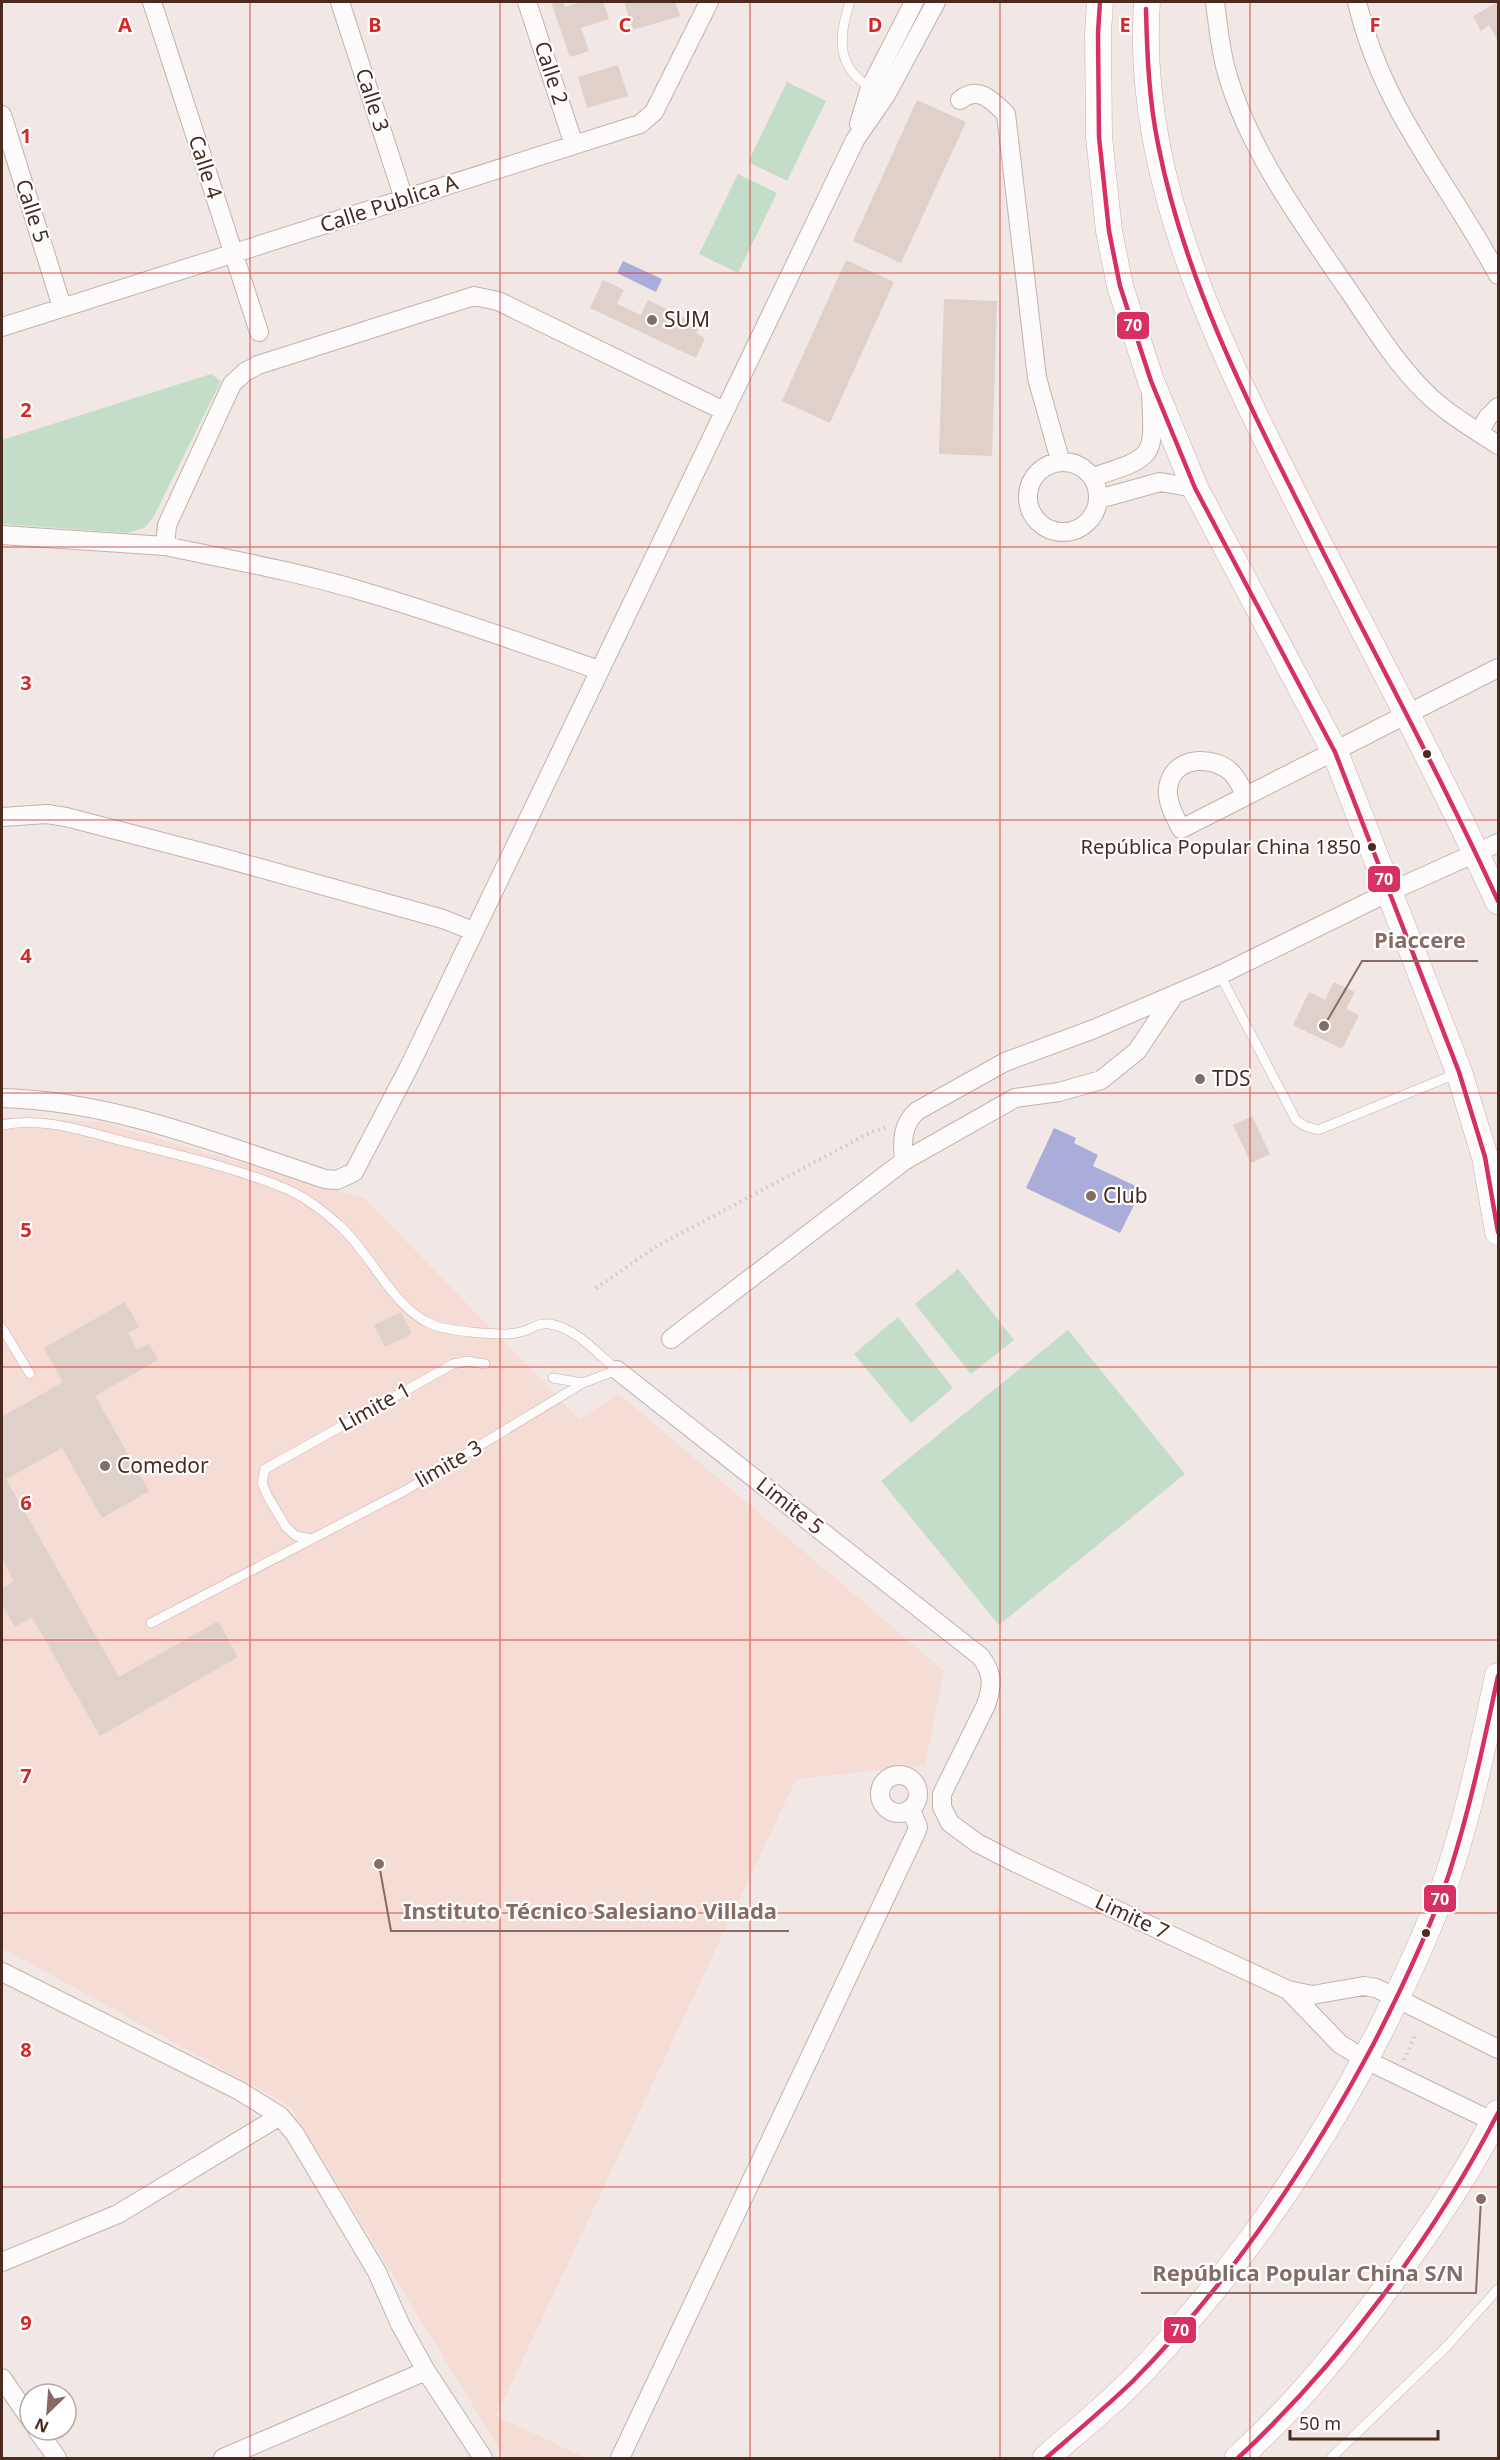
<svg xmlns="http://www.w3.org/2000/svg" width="1500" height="2460" font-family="'Noto Sans',sans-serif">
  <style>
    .built { fill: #f5dcd4 }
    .green { fill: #c3ddc9 }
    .water { fill: #aaacda }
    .building { fill: #dfd0ca }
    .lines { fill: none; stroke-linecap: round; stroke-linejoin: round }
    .lane-casing { stroke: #c4b1ab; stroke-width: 10 }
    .street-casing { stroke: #c4b1ab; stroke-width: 20 }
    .secondary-casing { stroke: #c4b1ab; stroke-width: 27 }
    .path { stroke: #cfc7c6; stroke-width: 4; stroke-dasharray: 1.5 4.5; stroke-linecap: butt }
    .lane { stroke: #fdfbfb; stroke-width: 9 }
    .street { stroke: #fdfbfb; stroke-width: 18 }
    .secondary { stroke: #fdfbfb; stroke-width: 26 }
    .bus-1-casing { stroke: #fff; stroke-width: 9 }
    .bus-1 { stroke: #d93062; stroke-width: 4.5 }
    .grid { fill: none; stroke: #d62828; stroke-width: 1.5; stroke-opacity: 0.55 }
    .poi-dot { fill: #856d65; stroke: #fff; stroke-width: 2 }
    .bus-dot { fill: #4b2b20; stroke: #fff; stroke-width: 2 }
    .labels { text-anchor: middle; stroke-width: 4.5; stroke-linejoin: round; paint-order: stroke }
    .bus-label { font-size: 20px; fill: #4b2b20; stroke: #fff; text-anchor: end }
    .street-label { font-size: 21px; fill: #4b2b20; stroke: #fff }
    .poi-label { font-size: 21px; fill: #4b2b20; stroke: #fff; text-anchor: start }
    .grid-label { font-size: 20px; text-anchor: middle; font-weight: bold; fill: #d62828; stroke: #fff; stroke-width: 4.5; stroke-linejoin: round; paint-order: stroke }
    .leader { fill: none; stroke: #856d65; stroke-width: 2 }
    .callout-dot { fill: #856d65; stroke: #fff; stroke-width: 2 }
    .callout-label { font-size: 22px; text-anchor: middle; font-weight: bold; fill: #856d65; stroke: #fff; stroke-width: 4.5; stroke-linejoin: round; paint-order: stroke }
    .line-badge { stroke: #fff; stroke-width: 2 }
    .badge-label { font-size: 16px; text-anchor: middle; font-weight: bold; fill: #fff }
  </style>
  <rect width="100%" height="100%" fill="#f1e7e4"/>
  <!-- built -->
  <path class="built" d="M2,1117L101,1122L365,1199L579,1419L619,1394L944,1671L925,1765L796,1779L496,2416L586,2458H505L290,2106L2,1948Z"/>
  <!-- green -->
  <path class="green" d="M787,82L826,101L787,181L748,162Z
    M738,174L777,193L738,273L699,254Z
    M211,374L221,381L153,518L144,528L127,533L2,524V440Z
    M958,1269L1014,1340L971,1374L915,1304Z
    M898,1317L953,1388L911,1423L854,1354Z
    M1068,1330L1185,1474L999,1625L881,1481Z"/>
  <!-- water -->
  <path class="water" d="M623,261L662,279L656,292L617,273Z
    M1054,1128L1076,1138L1074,1143L1098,1155L1093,1166L1142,1189L1120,1233L1026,1188Z"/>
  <!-- building -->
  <path class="building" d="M551,2H563L565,7L581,2H603L609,19L581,28L589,51L570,57Z
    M624,2H675L680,16L633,30Z
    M1498,2V41L1489,25L1481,31L1473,16Z
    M618,65L628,96L587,108L578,77Z
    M917,100L966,122L901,263L853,241Z
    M846,260L894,282L830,423L782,401Z
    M603,280L624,290L617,304L641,315L648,300L700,325L696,333L705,338L696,358L590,308Z
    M944,299L997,301L992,456L939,454Z
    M1334,982L1355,992L1346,1009L1359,1015L1342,1049L1293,1025L1309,992L1325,1000Z
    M1252,1116L1270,1154L1251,1163L1233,1125Z
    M125,1302L139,1327L128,1333L137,1350L149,1344L158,1360L95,1396L149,1491L102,1518L62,1448L6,1479L119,1677L218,1621L238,1657L100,1736L32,1617L15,1627L2,1604V1588L14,1581L2,1559V1417L63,1382L44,1348Z
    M401,1312L412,1334L385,1347L374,1325Z"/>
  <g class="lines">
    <defs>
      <path id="lane" d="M850,2C838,37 836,67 871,88
        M1220,975L1296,1120L1305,1126L1318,1130L1458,1073
        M2,1125C42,1116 87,1132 126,1142C179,1155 241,1169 291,1191C307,1199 325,1212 339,1225C370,1252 392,1307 431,1324C447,1331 498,1336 516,1333C529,1332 536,1322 550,1324C576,1328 598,1354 617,1370L583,1383L406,1490L151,1623
        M2,1328L30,1374
        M553,1378L583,1383
        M311,1539L296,1536L286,1527L268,1497L262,1483L265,1469L453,1364L467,1361L485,1364
        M1331,2458L1447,2346L1498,2289"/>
      <path id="street" d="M152,2L259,332
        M340,2L404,199
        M527,2L574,145
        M1215,2C1218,25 1220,50 1227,73C1248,149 1304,226 1349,291C1372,325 1395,362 1425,392C1446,413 1474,429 1498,445
        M1357,2C1382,110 1448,181 1498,275
        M960,100C978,85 992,100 1006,114L1037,378L1060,460
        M2,115L62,307
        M859,124L870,88L914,2
        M2,327L640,124L654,112L709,2
        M1479,432L1488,417L1498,407
        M1028 497a35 35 0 1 1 70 0a35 35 0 1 1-70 0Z
        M1093,477C1157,456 1154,458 1151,392
        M1099,499L1160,482L1195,488
        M2,535L165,546L167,525L232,384L245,372L258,365L474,296L498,301L724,411
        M165,546C232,560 299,572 365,592C444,615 521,643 599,670
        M1246,796L1181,829C1174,815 1163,796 1170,780C1180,755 1215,757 1231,772C1237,778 1242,788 1246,796L1498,668
        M2,817L47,814L66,817L220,857L443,919L473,931
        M2,1098C114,1101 219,1144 325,1179L337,1180L354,1172L410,1065L855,140L886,95L936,2
        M904,1161C902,1141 902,1124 917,1111L1005,1062L1094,1029L1220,975L1389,892L1498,843
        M671,1339L904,1161L1015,1098L1059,1092L1101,1080L1137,1051L1175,994
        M617,1370L981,1657C993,1674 993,1684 986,1705L942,1794V1807L950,1823L977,1843L1016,1863L1288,1990L1312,1995L1364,1986L1376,1988L1498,2049
        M880 1794a19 19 0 1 1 38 0a19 19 0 1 1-38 0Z
        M2,1972L240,2091L280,2116L295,2134L377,2272L400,2324L426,2371L483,2458
        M1288,1990L1340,2044L1366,2060L1498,2124
        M2,2262L118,2214L280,2116
        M2,2378L30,2419
        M37,2430L57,2458
        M223,2458L426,2371
        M620,2458L915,1835L918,1827L911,1810"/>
      <path id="secondary" d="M1100,2L1098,33L1099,137L1109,231L1120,286L1151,381L1195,488L1335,752L1459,1072L1485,1157L1498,1232
        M1147,2C1134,184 1227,362 1307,520C1371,646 1440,773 1498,901
        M1046,2458C1079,2429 1115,2401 1145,2368C1241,2265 1319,2152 1382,2027C1407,1977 1431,1926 1449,1873C1470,1808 1484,1742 1498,1676
        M1238,2458C1298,2404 1348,2341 1396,2275C1433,2224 1470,2170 1498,2113"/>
    </defs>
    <!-- lane casing -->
    <use href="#lane" class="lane-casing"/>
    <!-- street casing -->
    <use href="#street" class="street-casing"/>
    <!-- secondary casing -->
    <use href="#secondary" class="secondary-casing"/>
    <!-- path -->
    <path class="path" d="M596,1288L657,1246L871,1132L887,1127
      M1404,2060L1416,2033"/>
    <!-- lane -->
    <use href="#lane" class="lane"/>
    <!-- street -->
    <use href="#street" class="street"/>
    <!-- secondary -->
    <use href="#secondary" class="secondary"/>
    <defs>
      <path id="bus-1" d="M1100,2L1098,33L1099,137L1109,231L1120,286L1151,381L1195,488L1335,752L1459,1072L1485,1157L1498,1232
        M1146,9C1147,54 1149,100 1158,144C1185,283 1252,411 1315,536C1376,657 1441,777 1498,901
        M1046,2458C1075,2433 1105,2408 1133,2381C1230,2283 1309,2165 1374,2043C1402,1988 1429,1932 1449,1874C1470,1809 1484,1742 1498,1676
        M1238,2458C1340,2363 1434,2237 1498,2113"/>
    </defs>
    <!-- bus-1 casing -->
    <use href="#bus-1" class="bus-1-casing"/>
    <!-- bus-1 -->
    <use href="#bus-1" class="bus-1"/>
  </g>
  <!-- grid -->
  <path class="grid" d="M250,2V2458M500,2V2458M750,2V2458M1000,2V2458M1250,2V2458M2,273H1498M2,547H1498M2,820H1498M2,1093H1498M2,1367H1498M2,1640H1498M2,1913H1498M2,2187H1498"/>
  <!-- markers -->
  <g class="poi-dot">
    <circle cx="652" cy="320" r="6"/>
    <circle cx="1200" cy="1079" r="6"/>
    <circle cx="1091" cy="1196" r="6"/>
    <circle cx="105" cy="1466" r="6"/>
  </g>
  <g class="bus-dot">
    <circle cx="1427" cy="754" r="5"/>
    <circle cx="1372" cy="847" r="5"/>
    <circle cx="1426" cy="1933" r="5"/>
  </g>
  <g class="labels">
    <!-- bus labels -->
    <g class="bus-label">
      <text x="1361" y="854">República Popular China 1850</text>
    </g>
    <!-- street labels -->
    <g class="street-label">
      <text transform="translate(551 73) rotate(72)" y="7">Calle 2</text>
      <text transform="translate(372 100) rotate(72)" y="7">Calle 3</text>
      <text transform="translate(205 167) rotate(72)" y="7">Calle 4</text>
      <text transform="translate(389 204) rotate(-18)" y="7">Calle Publica A</text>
      <text transform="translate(32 211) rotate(72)" y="7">Calle 5</text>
      <text transform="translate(375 1407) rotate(-29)" y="7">Limite 1</text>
      <text transform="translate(449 1464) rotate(-30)" y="7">limite 3</text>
      <text transform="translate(790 1506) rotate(38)" y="7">Limite 5</text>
      <text transform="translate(1132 1917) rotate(25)" y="7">Limite 7</text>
    </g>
    <!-- poi labels -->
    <g class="poi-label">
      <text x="664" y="327">SUM</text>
      <text x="1212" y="1086">TDS</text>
      <text x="1103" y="1203">Club</text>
      <text x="117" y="1473">Comedor</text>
    </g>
  </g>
  <g class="grid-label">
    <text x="125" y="32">A</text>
    <text x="375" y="32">B</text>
    <text x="625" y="32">C</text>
    <text x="875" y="32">D</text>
    <text x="1125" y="32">E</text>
    <text x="1375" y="32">F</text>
    <text x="26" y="143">1</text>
    <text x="26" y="417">2</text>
    <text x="26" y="690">3</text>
    <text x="26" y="963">4</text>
    <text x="26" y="1237">5</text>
    <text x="26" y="1510">6</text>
    <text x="26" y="1783">7</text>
    <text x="26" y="2057">8</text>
    <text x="26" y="2330">9</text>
  </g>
  <!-- callouts -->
  <path class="leader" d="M1324 1026L1362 961H1478M379 1864L391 1931H789M1481 2199L1476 2293H1141"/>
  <g class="callout-dot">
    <circle cx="1324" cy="1026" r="6"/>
    <circle cx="379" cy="1864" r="6"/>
    <circle cx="1481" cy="2199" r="6"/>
  </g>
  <g class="callout-label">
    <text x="1420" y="948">Piaccere</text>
    <text x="590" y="1919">Instituto Técnico Salesiano Villada</text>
    <text x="1308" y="2281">República Popular China S/N</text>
  </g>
  <g class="line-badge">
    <rect x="1116" y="311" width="34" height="29" rx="6" fill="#d93062"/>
    <rect x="1367" y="865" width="34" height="28" rx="6" fill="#d93062"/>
    <rect x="1423" y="1884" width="34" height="29" rx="6" fill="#d93062"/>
    <rect x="1163" y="2316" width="34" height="28" rx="6" fill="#d93062"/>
  </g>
  <g class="badge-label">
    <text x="1133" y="331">70</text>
    <text x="1384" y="885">70</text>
    <text x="1440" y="1905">70</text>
    <text x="1180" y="2336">70</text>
  </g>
  <!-- border -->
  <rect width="1500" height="2460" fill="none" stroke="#4b2b20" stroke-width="6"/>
  <!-- north arrow -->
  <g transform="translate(48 2412) rotate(205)"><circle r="28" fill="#ffffff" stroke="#b7aaa6" stroke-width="1.5"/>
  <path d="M0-4.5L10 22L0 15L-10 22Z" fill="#856d65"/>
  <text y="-9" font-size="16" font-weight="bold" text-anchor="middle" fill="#4b2b20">N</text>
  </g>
  <!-- scale -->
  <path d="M1290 2430v9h148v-9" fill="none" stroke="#4b2b20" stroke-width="3"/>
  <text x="1299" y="2430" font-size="18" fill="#4b2b20" stroke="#ffffff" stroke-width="4.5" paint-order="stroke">50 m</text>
</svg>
